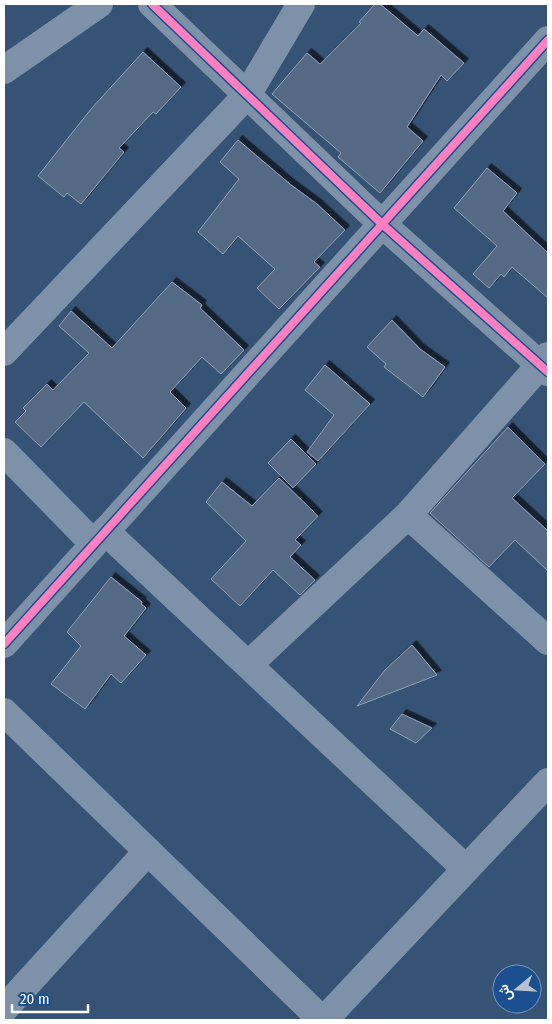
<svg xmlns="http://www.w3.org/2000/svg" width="552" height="1024" font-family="'Fira Sans Condensed',Vazirmatn,sans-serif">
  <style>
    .building { fill: #526984; stroke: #92a2b6; filter: url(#shadow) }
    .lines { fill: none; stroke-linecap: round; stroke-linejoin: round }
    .minor { stroke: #7d92a8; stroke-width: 28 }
    .cycleway-casing { stroke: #1b4f8f; stroke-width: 11 }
    .cycleway { stroke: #ff80c0; stroke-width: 8 }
  </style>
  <defs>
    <filter id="shadow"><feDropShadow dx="4.5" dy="-4.5" stdDeviation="0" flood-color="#0009"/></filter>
  </defs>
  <rect width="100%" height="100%" fill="#365274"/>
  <!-- building -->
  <path class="building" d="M375,4H380L418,36L424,29L464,63L447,81L441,75L407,127L423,141L380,193L338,157L341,153L272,94L307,53L320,64L361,23L359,22Z
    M143,52L181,87L156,114L153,112L119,148L124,152L81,204L67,193L64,197L38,176L91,109Z
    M238,140L291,185L317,204L345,230L314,262L320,267L279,309L257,288L275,269L238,236L223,254L198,232L239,179L220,162Z
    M487,168L517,193L503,211L548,253V298L512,267L504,277L501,274L489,288L473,274L497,246L454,208Z
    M172,282L202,305L200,308L244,350L221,374L202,357L170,392L186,408L143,458L84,402L41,447L15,422L26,411L23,408L47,384L53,390L89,353L59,326L71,311L112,348Z
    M392,320L420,349L445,367L423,397L384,367L386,364L367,347Z
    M325,365L370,404L318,461L307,452L334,415L305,390Z
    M508,427L545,464L512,498L548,531V571L515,540L489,567L430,513Z
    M291,439L316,464L293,488L268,463Z
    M279,478L318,516L295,540L301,545L290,557L315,580L300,595L273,570L240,606L211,579L246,541L206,502L222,482L252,506Z
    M111,577L142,602L141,604L146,608L124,636L146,655L121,683L111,674L85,709L51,684L81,646L67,632Z
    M412,645L437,675L357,706L385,670Z
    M402,714L432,728L416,743L390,729Z"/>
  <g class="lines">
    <!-- minor -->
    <path class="minor" d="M152,4L382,224L548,372
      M4,70L99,4
      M4,352L247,95L301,4
      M4,452L94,544
      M408,515L548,641
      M105,531L466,869
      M4,644L548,40
      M248,665L408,515L548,356
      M4,712L322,1020
      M4,1009L148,851
      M324,1020L548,782"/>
    <defs>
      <path id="cycleway" d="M152,4L382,224L548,372
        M4,644L548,40"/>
    </defs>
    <!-- cycleway casing -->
    <use href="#cycleway" class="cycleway-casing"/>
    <!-- cycleway -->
    <use href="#cycleway" class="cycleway"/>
  </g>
  <!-- border -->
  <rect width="552" height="1024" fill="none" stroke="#ffffff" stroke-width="10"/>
  <!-- north arrow -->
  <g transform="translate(517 989) rotate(252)"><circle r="24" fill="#1b4f8f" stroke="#7695bc"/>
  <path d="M0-4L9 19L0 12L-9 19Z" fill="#b9c2ce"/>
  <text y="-8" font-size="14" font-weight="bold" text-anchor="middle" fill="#ffffff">ش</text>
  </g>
  <!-- scale -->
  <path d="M12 1004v8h76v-8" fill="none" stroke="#ffffff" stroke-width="2.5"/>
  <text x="20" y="1004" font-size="15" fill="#ffffff" stroke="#1b4f8f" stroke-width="4" paint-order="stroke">20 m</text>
</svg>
